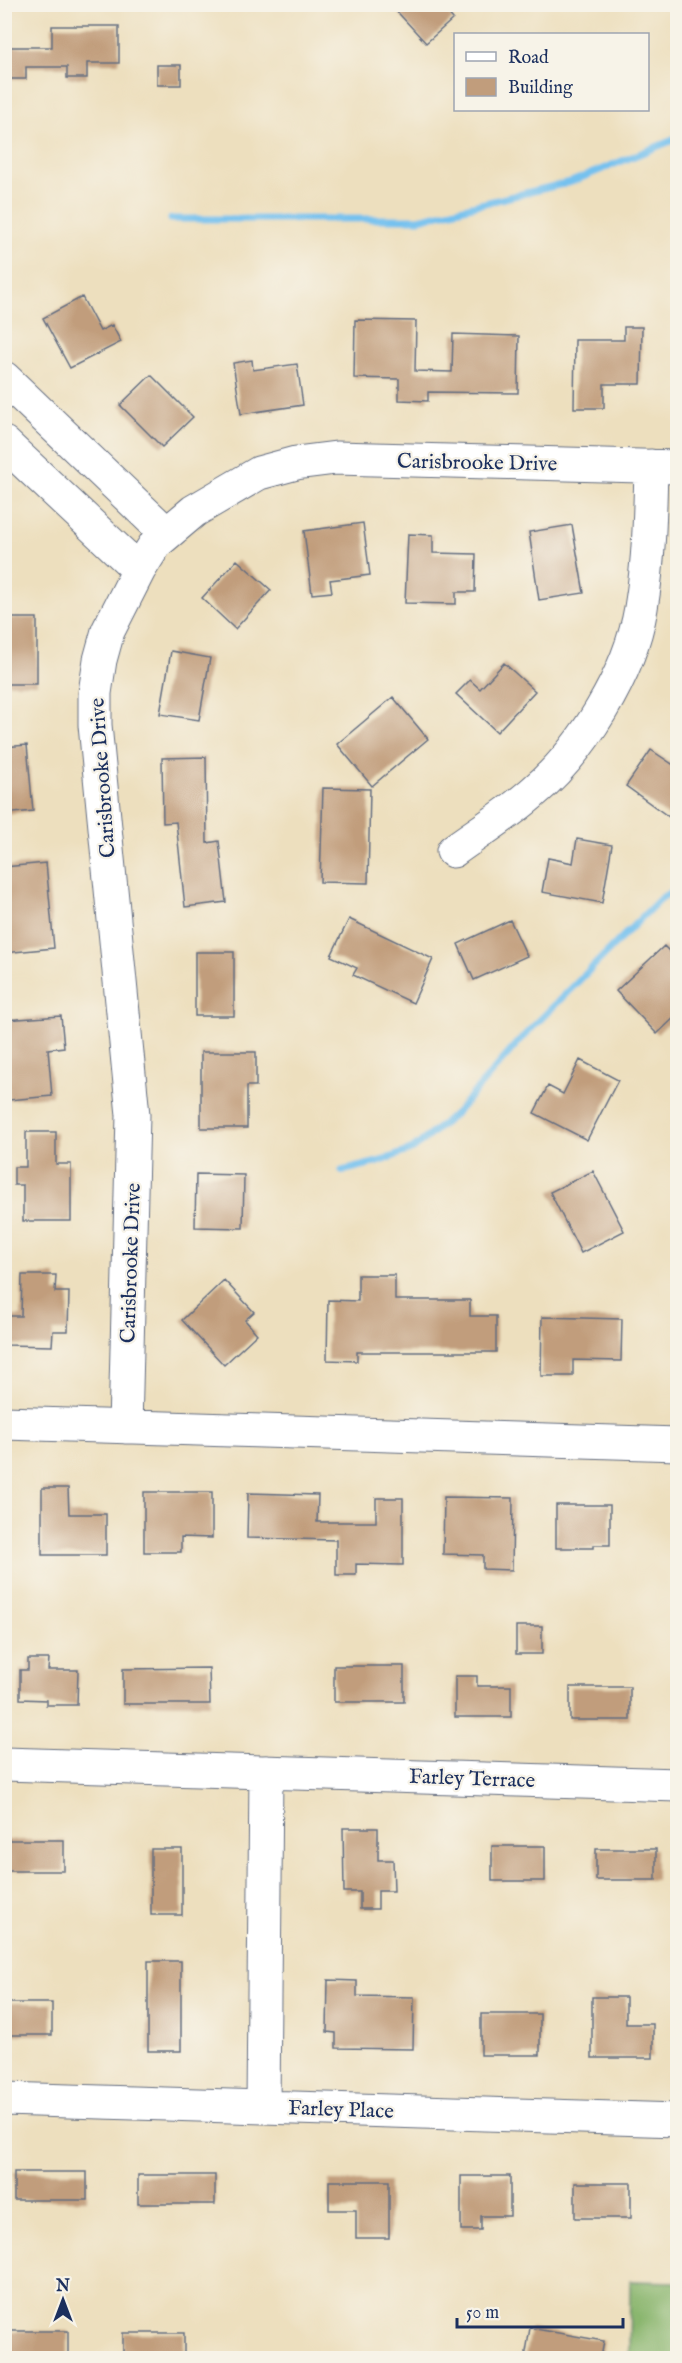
<svg xmlns="http://www.w3.org/2000/svg" width="682" height="2363" font-family="'IM FELL English',serif">
  <style>
    .forest { fill: #8ab66e; stroke: #527266; stroke-width: 1.5 }
    .lines { fill: none; stroke-linecap: round; stroke-linejoin: round }
    .stream { stroke: #75c1ef; stroke-width: 7 }
    .building { fill: #c19d7c }
    .minor-casing { stroke: #646d80; stroke-width: 35 }
    .minor { stroke: #fff; stroke-width: 33 }
    .labels { text-anchor: middle; stroke-width: 4.5; stroke-linejoin: round; paint-order: stroke }
    .street-label { font-size: 21px; fill: #1b2f5e; stroke: #f7f3e8 }
  </style>
  <rect width="100%" height="100%" fill="#f7f3e8"/>
  <filter id="ink" filterUnits="userSpaceOnUse"><feTurbulence type="fractalNoise" baseFrequency=".0167" numOctaves="2"/><feDisplacementMap in="SourceGraphic" scale="12" xChannelSelector="R" yChannelSelector="G"/><feConvolveMatrix kernelMatrix="1 2 1 2 8 2 1 2 1" color-interpolation-filters="sRGB"/></filter>
  <filter id="wash" filterUnits="userSpaceOnUse"><feTurbulence type="fractalNoise" baseFrequency=".008" numOctaves="4" result="noise"/><feDisplacementMap in="SourceGraphic" scale="24" xChannelSelector="R" yChannelSelector="G"/><feGaussianBlur stdDeviation="1.35" result="paint"/><feColorMatrix in="noise" values="0 0 0 0 0 0 0 0 0 0 0 0 0 0 0 0 0 1.4 0 .05"/><feComposite in="paint" operator="in"/></filter>
  <g filter="url(#wash)">
    <rect width="100%" height="100%" fill="#eddfbe"/>
    <!-- forest -->
    <path class="forest" d="M630,2281L677,2282V2358H629Z"/>
    <g class="lines">
      <!-- stream -->
      <path class="stream" d="M171,219H419L571,182L678,138
        M342,1171L378,1162L413,1149L456,1113L523,1037L660,899L678,887"/>
    </g>
    <g id="blocks">
      <!-- building -->
      <path class="building" d="M390,4H440L453,19L426,43Z
        M52,26H119V63H87V78H67V67H26V79H4V47H52Z
        M157,65H181V85H157Z
        M82,297L100,331L112,325L121,342L70,368L43,318Z
        M355,320L416,321L415,371L452,372L453,334L519,336L518,393L428,392V401L399,400V379L354,378Z
        M624,327H642L641,384H604V408H574L575,340H624Z
        M252,360L253,370L297,364L303,405L241,414L233,363Z
        M151,375L193,417L162,447L120,405Z
        M363,523L370,575L330,580L332,592L312,594L304,531Z
        M572,525L584,593L539,600L529,532Z
        M408,534L433,535V553L476,554L475,592H456V604L405,603Z
        M237,560L271,590L235,629L202,598Z
        M4,618H37V684H4Z
        M171,651L210,658L199,720L160,714Z
        M504,663L535,691L497,732L456,694L470,680L480,689Z
        M393,697L428,739L372,786L337,744Z
        M27,745L33,811L4,814V747Z
        M651,750L678,768V805L669,817L626,786Z
        M206,757L207,843L219,841L226,902L185,907L176,822L163,823L162,758Z
        M323,788L370,789L368,883L320,882Z
        M577,839L612,845L602,903L542,892L548,858L573,863Z
        M46,863L54,948L4,953V867Z
        M349,919L433,959L413,1003L353,975L357,968L331,956Z
        M510,920L527,956L474,980L458,944Z
        M664,946L678,960V1014L657,1034L616,991Z
        M195,952H234V1016H195Z
        M61,1016L64,1047L48,1049L52,1096L9,1100L4,1020Z
        M201,1052H256V1086H247V1128H201Z
        M580,1060L618,1080L587,1140L534,1113L548,1086L563,1094Z
        M26,1132H56V1164H71V1221H23V1185H14V1167H26Z
        M593,1171L624,1231L581,1253L550,1192Z
        M196,1174L244,1175L243,1228L195,1227Z
        M22,1275H56L55,1292H69L68,1331H53L52,1346L6,1345L7,1316H21Z
        M358,1275H395V1300H470V1316H496V1352H357V1361L327,1360L328,1300L358,1301Z
        M224,1280L254,1312L245,1320L257,1334L224,1365L182,1320Z
        M542,1317L622,1319L621,1361L573,1360V1376H541Z
        M42,1488H68L69,1514H106V1555H42Z
        M144,1492H212V1538L181,1537V1552H144Z
        M248,1493L318,1495L317,1522H376V1498H403V1565L356,1564V1575H336V1540L247,1538Z
        M444,1497L513,1498L512,1570L483,1569V1555L443,1554Z
        M556,1505H610V1545H594V1548H556Z
        M516,1626H542V1654H516Z
        M28,1659H49L48,1670H78L77,1705H46V1700L20,1699V1670H28Z
        M334,1666H404V1702H334Z
        M209,1668L210,1704H123V1669Z
        M455,1676H477V1686H511V1717H455Z
        M570,1687H630V1720H570Z
        M343,1828H378V1860H393L394,1891H378V1909H360V1892H344Z
        M4,1840H64V1871H4Z
        M492,1846H545V1881H492Z
        M151,1849H182V1915H151Z
        M596,1849H656V1880H596Z
        M148,1961H181V2051H148Z
        M328,1980L357,1981V1996L414,1997L413,2049L336,2048V2033L327,2032Z
        M592,1997H626V2024H653V2058H592Z
        M4,2003H52V2035H4Z
        M481,2014H540V2055H481Z
        M14,2172H87V2200H14Z
        M138,2175H215V2204H138Z
        M461,2176H510V2216H481V2230H461Z
        M329,2181H389V2238H356V2210H329Z
        M575,2183H631V2218H575Z
        M530,2328L604,2341L601,2358H525Z
        M4,2331H68V2358H4Z
        M123,2333H184V2358H123Z"/>
    </g>
  </g>
  <g filter="url(#ink)">
    <use href="#blocks" fill-opacity="0" stroke="#646d80" stroke-width="1.5"/>
    <g class="lines">
      <defs>
        <path id="minor" d="M4,378L166,533
          M4,443L139,570
          M453,851C479,832 507,815 531,794C582,752 630,674 641,608C649,561 650,514 651,466
          M4,1423L678,1444
          M125,1427L133,1115L95,725V693L100,660L108,631L139,570L156,543L194,511L259,473L296,463L336,458L678,467
          M4,1764L678,1785
          M4,2099L678,2120
          M263,2107L266,1772"/>
      </defs>
      <!-- minor casing -->
      <use href="#minor" class="minor-casing"/>
      <!-- minor -->
      <use href="#minor" class="minor"/>
    </g>
  </g>
  <g class="labels">
    <!-- street labels -->
    <g class="street-label">
      <text transform="translate(477 462) rotate(1)" y="7">Carisbrooke Drive</text>
      <text transform="translate(102 778) rotate(-94)" y="7">Carisbrooke Drive</text>
      <text transform="translate(130 1263) rotate(-88)" y="7">Carisbrooke Drive</text>
      <text transform="translate(472 1778) rotate(2)" y="7">Farley Terrace</text>
      <text transform="translate(341 2109) rotate(2)" y="7">Farley Place</text>
    </g>
  </g>
  <!-- margin -->
  <rect width="682" height="2363" fill="none" stroke="#f7f3e8" stroke-width="24"/>
  <!-- legend -->
  <rect x="454" y="33" width="195" height="78" fill="#f7f3e8" stroke="#9fa5b1" stroke-width="1.5"/>
  <rect x="466" y="52" width="30" height="9" fill="#ffffff" stroke="#9fa5b1" stroke-width="1.5"/>
  <text x="508" y="63" font-size="18" fill="#1b2f5e">Road</text>
  <rect x="466" y="78" width="30" height="18" fill="#c19d7c" stroke="#9fa5b1" stroke-width="1.5"/>
  <text x="508" y="93" font-size="18" fill="#1b2f5e">Building</text>
  <!-- north arrow -->
  <g transform="translate(63 2300)" stroke="#f7f3e8" stroke-width="4.5" paint-order="stroke">
  <path d="M0-4.5L10 22L0 15L-10 22Z" fill="#1b2f5e"/>
  <text y="-9" font-size="16" font-weight="bold" text-anchor="middle" fill="#1b2f5e">N</text>
  </g>
  <!-- scale -->
  <path d="M457 2318v9h166v-9" fill="none" stroke="#1b2f5e" stroke-width="3"/>
  <text x="466" y="2318" font-size="18" fill="#1b2f5e" stroke="#f7f3e8" stroke-width="4.5" paint-order="stroke">50 m</text>
</svg>
